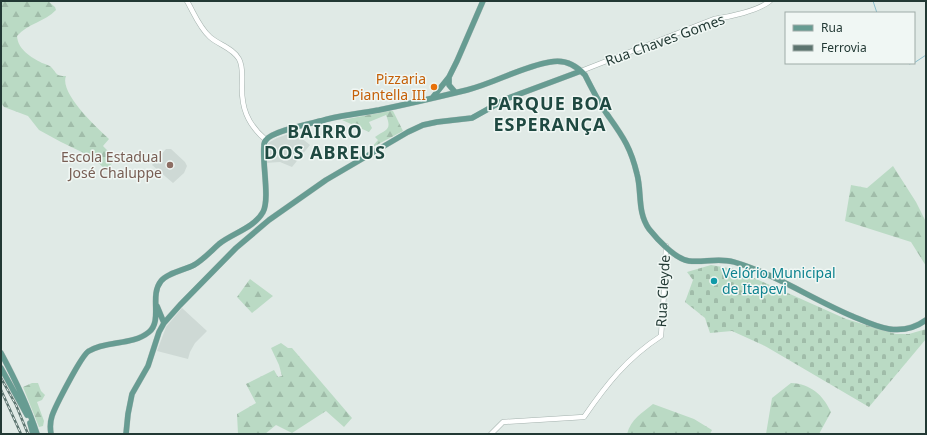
<svg xmlns="http://www.w3.org/2000/svg" width="927" height="435" font-family="'Noto Sans',sans-serif">
  <style>
    .built { fill: #ced9d5 }
    .forest { fill: url(#forest-firs) }
    .cemetery { fill: url(#cemetery-stones) }
    .lines { fill: none; stroke-linecap: round; stroke-linejoin: round }
    .stream { stroke: #8bbecc; stroke-width: 1 }
    .tertiary-casing { stroke: #a3b1ad; stroke-width: 5.5 }
    .primary-casing { stroke: #bdc4c2; stroke-width: 6 }
    .tertiary { stroke: #fff; stroke-width: 4.5 }
    .primary { stroke: #679c92; stroke-width: 5.5 }
    .rail-casing { stroke: #5c746f; stroke-width: 2.5 }
    .rail { stroke: #f0f7f4; stroke-width: 1; stroke-dasharray: 3; stroke-linecap: butt }
    .food-dot { fill: #e8710a; stroke: #f0f7f4; stroke-width: 1.5 }
    .education-dot { fill: #8d6e63; stroke: #f0f7f4; stroke-width: 1.5 }
    .culture-dot { fill: #0f9aa8; stroke: #f0f7f4; stroke-width: 1.5 }
    .labels { text-anchor: middle; stroke-width: 3; stroke-linejoin: round; paint-order: stroke }
    .street-label { font-size: 14px; fill: #223934; stroke: #f0f7f4 }
    .food-label { font-size: 14px; fill: #c56008; stroke: #f0f7f4; text-anchor: end }
    .education-label { font-size: 14px; fill: #785e54; stroke: #f0f7f4; text-anchor: end }
    .culture-label { font-size: 14px; fill: #0d838f; stroke: #f0f7f4; text-anchor: start }
    .district-label { font-size: 18px; font-weight: bold; letter-spacing: 1px; fill: #1f4941; stroke: #f0f7f4 }
  </style>
  <defs>
    <pattern id="forest-firs" width="22" height="20" patternUnits="userSpaceOnUse"><rect width="22" height="20" fill="#badac4"/><path d="M5 1l3.5 6h-7zM16 11l3.5 6h-7z" fill="#a0bca9"/></pattern>
    <pattern id="cemetery-stones" width="16" height="16" patternUnits="userSpaceOnUse"><rect width="16" height="16" fill="#badac4"/><path d="M2 7V4a2 2 0 0 1 4 0v3zM10 15v-3a2 2 0 0 1 4 0v3z" fill="#a0bca9"/></pattern>
  </defs>
  <rect width="100%" height="100%" fill="#e0eae6"/>
  <!-- built -->
  <path class="built" d="M294,132L310,145L292,167L280,162L265,163L268,143L277,138Z
    M166,149H171L185,162L187,166L184,173L173,183L152,165Z
    M182,308L207,331L195,343L190,352L188,359L157,351L166,327Z"/>
  <!-- forest -->
  <path class="forest" d="M1,1H48L55,7L56,10C45,22 28,23 17,36C18,50 31,57 42,63C45,64 49,65 51,67C58,74 55,76 66,76C59,93 97,128 109,139L103,146L116,159L106,170L92,157L61,142L39,130L28,116L4,107L1,103Z
    M389,111H393L403,131L371,148L378,140L375,137C387,129 392,130 386,115L369,122L372,128L369,132L342,120Z
    M893,166L916,202L926,222V266L911,242L845,221L851,185L867,188Z
    M250,279L273,296L252,313L237,297Z
    M281,343L288,348H292L352,418L344,427L326,411L292,433L276,425L265,434H238L237,414L256,403L246,384L274,370L278,377L282,376L279,365L271,348Z
    M32,383H38L41,391L45,395L42,400L37,402L44,421L43,426L39,427L23,387Z
    M791,383C811,384 823,395 831,412L819,434H766L772,398Z
    M653,404L694,419L712,430L710,434H627C631,419 642,413 653,404Z"/>
  <!-- cemetery -->
  <path class="cemetery" d="M711,265L734,269L846,319L896,334H909L926,329V339L869,407L765,346L732,331L710,333L705,318L685,302L693,280L687,272Z"/>
  <g class="lines">
    <!-- stream -->
    <path class="stream" d="M873,1L877,13
      M908,63L909,64L913,63
      M914,63L926,55"/>
    <defs>
      <path id="tertiary" d="M187,1C194,13 199,27 210,37C219,45 233,48 239,59C243,66 242,76 242,83C241,107 247,124 266,140
        M581,71L714,19C729,17 758,11 770,1
        M491,434L503,422L584,417C606,385 627,358 661,336L664,293L666,246"/>
      <path id="primary" d="M449,77V85L455,92
        M433,97L449,77L457,61L483,1
        M157,306L164,323
        M1,353C15,379 28,406 37,434
        M1,368L27,415
        M30,423L33,434
        M51,434C50,428 50,422 52,416C55,407 82,354 89,351C107,340 132,346 149,332C163,320 149,296 161,281C167,273 185,270 194,265C203,260 211,251 219,244C233,233 254,228 263,212C270,199 262,163 264,146C264,144 264,142 266,140C273,130 315,123 328,119C345,115 362,113 379,110C408,104 438,97 467,90C495,83 521,67 550,62C564,59 576,65 585,75C592,89 600,105 609,117C624,138 631,149 637,174C642,192 637,212 649,229C657,239 675,259 689,261C704,263 718,257 734,262C775,274 812,299 852,316C864,321 876,327 889,329C903,331 915,328 926,320
        M126,434L128,414L132,394L148,366L159,332L164,323L180,305L236,248L269,220L326,180L408,132L423,125L437,122L472,118L506,99L581,71"/>
    </defs>
    <!-- tertiary casing -->
    <use href="#tertiary" class="tertiary-casing"/>
    <!-- primary casing -->
    <use href="#primary" class="primary-casing"/>
    <!-- tertiary -->
    <use href="#tertiary" class="tertiary"/>
    <!-- primary -->
    <use href="#primary" class="primary"/>
    <defs>
      <path id="rail" d="M1,378L16,405L28,434
        M1,390L21,434"/>
    </defs>
    <!-- rail casing -->
    <use href="#rail" class="rail-casing"/>
    <!-- rail -->
    <use href="#rail" class="rail"/>
  </g>
  <!-- markers -->
  <circle class="food-dot" cx="434" cy="87" r="4"/>
  <circle class="education-dot" cx="170" cy="165" r="4"/>
  <circle class="culture-dot" cx="714" cy="281" r="4"/>
  <g class="labels">
    <!-- street labels -->
    <g class="street-label">
      <text transform="translate(665 40) rotate(-20)" y="5">Rua Chaves Gomes</text>
      <text transform="translate(663 291) rotate(-87)" y="5">Rua Cleyde</text>
    </g>
    <!-- food labels -->
    <g class="food-label">
      <text x="426" y="84">Pizzaria<tspan x="426" dy="16">Piantella III</tspan></text>
    </g>
    <!-- education labels -->
    <g class="education-label">
      <text x="162" y="162">Escola Estadual<tspan x="162" dy="16">José Chaluppe</tspan></text>
    </g>
    <!-- culture labels -->
    <g class="culture-label">
      <text x="722" y="278">Velório Municipal<tspan x="722" dy="16">de Itapevi</tspan></text>
    </g>
    <!-- district labels -->
    <g class="district-label">
      <text x="550" y="110">PARQUE BOA<tspan x="550" dy="21">ESPERANÇA</tspan></text>
      <text x="325" y="138">BAIRRO<tspan x="325" dy="21">DOS ABREUS</tspan></text>
    </g>
  </g>
  <!-- border -->
  <rect width="927" height="435" fill="none" stroke="#223934" stroke-width="4"/>
  <!-- legend -->
  <rect x="785" y="12" width="130" height="52" fill="#f0f7f4" stroke="#9eaba7"/>
  <rect x="793" y="25" width="20" height="6" fill="#679c92" stroke="#9eaba7"/>
  <text x="821" y="32" font-size="12" fill="#223934">Rua</text>
  <rect x="793" y="45" width="20" height="6" fill="#5c746f" stroke="#9eaba7"/>
  <text x="821" y="52" font-size="12" fill="#223934">Ferrovia</text>
</svg>
